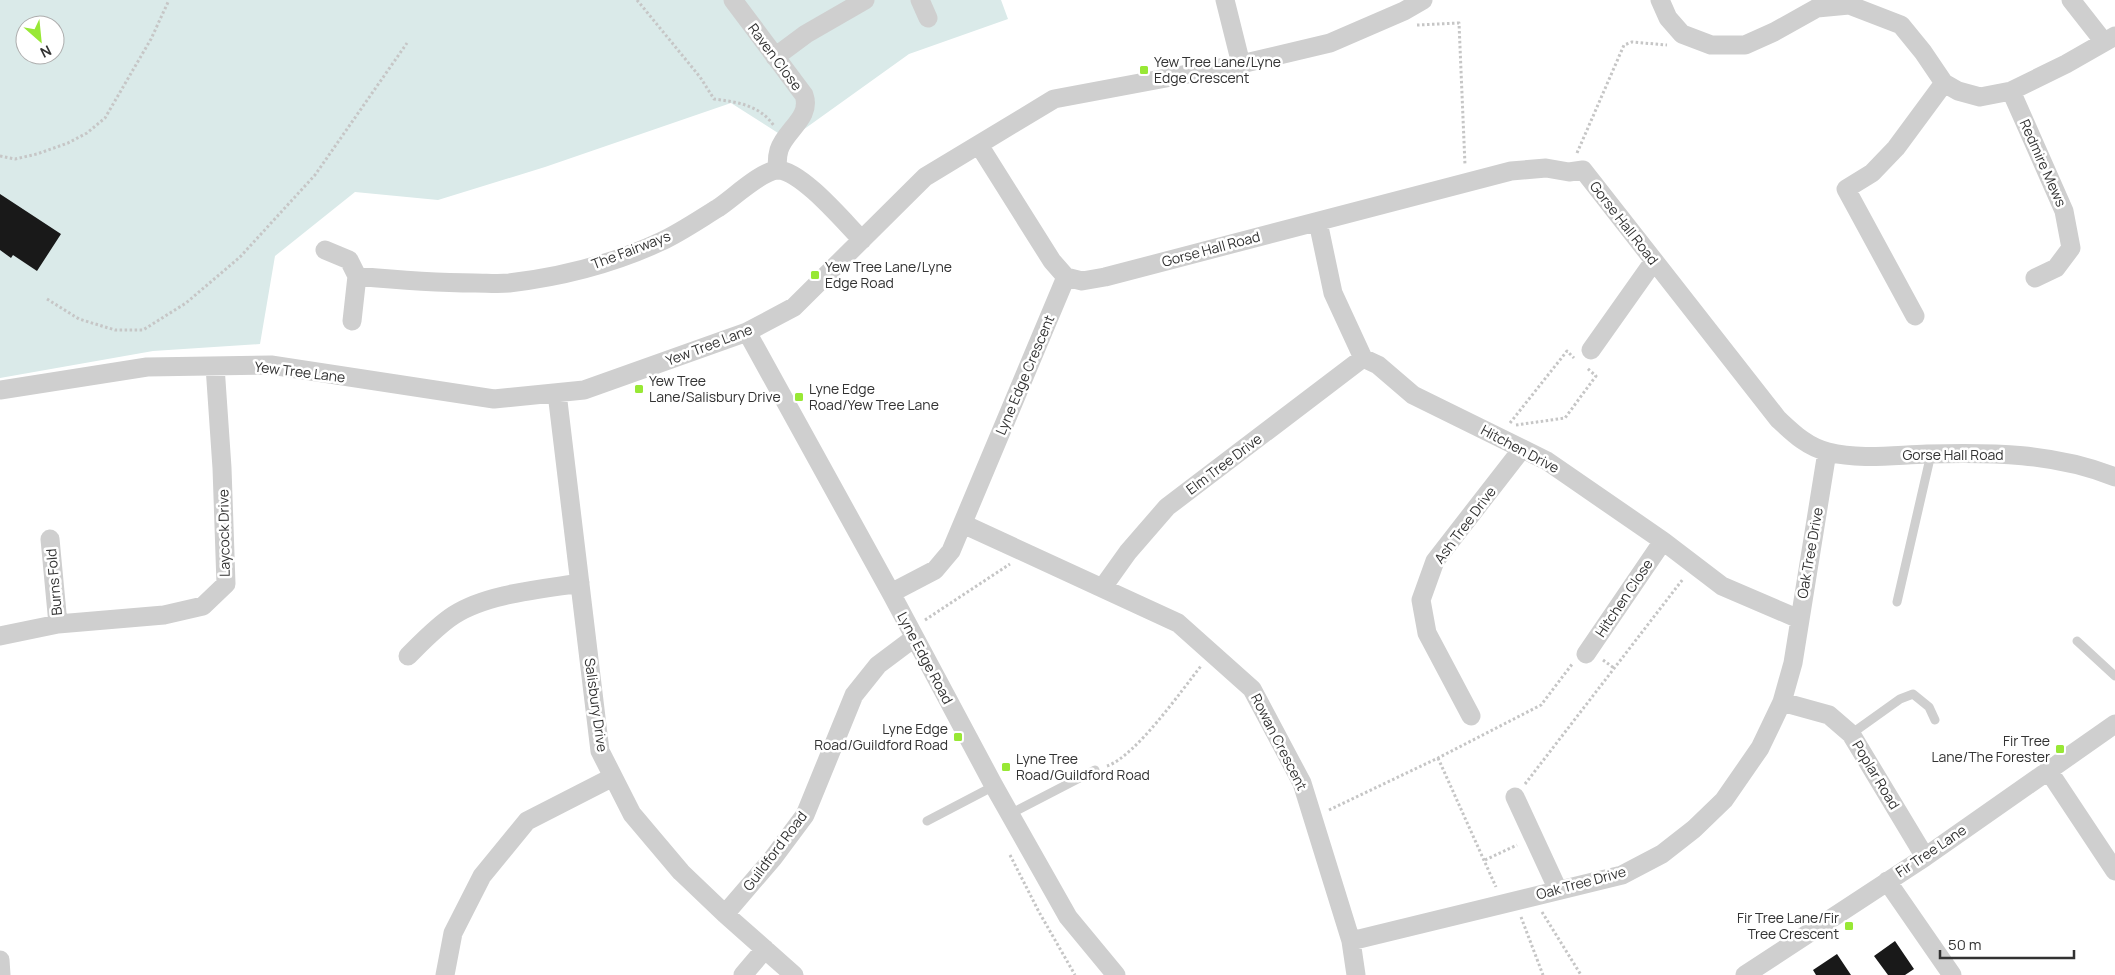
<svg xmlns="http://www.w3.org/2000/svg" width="2115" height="975" font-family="Manrope,sans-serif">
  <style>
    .green { fill: #daeae9; fill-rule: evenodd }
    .building { fill: #191919 }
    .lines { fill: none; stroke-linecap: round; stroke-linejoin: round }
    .path { stroke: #c6c6c6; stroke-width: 3; stroke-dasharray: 2.5 2.5; stroke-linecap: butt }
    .lane { stroke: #cfcfcf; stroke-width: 9 }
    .street { stroke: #cfcfcf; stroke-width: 19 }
    .poi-dot { fill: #98e835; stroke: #fff; stroke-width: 2 }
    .labels { text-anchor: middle; stroke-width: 5; stroke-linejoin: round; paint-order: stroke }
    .street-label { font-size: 14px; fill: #323232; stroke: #fff }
    .poi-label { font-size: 14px; fill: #323232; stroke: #fff; text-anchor: start }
  </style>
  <rect width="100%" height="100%" fill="#fff"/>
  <!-- green -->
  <path class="green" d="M0,0H1001L1008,19L909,54L789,140L731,103L545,167L438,200L355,192L275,256L260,344L153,351L0,378ZM25,25H55V55H25Z"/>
  <!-- building -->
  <path class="building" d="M0,194L61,234L37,271L13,255L11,258L0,250Z
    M1895,941L1914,969L1905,975H1888L1874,956Z
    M1837,954L1851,975H1816L1813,970Z"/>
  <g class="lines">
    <!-- path -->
    <path class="path" d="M637,0L700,77L714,99C737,102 760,105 774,126
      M1417,25L1459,23L1465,165
      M1577,153L1624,45L1632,42L1667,45
      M0,156L15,159L37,154L68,143L87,133L105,118L151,39L169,0
      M47,299L79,319L115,330H143L186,303L240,257L315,175L407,43
      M1510,423L1567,351L1574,358
      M1516,425L1565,418L1596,376L1587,368
      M925,620L1010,564
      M1603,660L1614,668
      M1438,758L1496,887
      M1107,766C1136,756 1181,691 1201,666
      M1525,784L1683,579
      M1329,810L1438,758L1541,705L1573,663
      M1010,855L1039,912L1075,975
      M1485,860L1517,845
      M1542,912L1581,975
      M1521,917L1543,975"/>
    <!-- lane -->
    <path class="lane" d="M1897,602L1931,454
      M2077,641L2115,676
      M1851,734L1900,699L1913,694L1929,707L1935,720
      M1010,814L1095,770
      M927,821L994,786"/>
    <!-- street -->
    <path class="street" d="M733,0L804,95C812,118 785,130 779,150C777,157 777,164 778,170
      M920,0L928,18
      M1225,0L1241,64
      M1660,0L1668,18L1682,34L1711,45H1745L1774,32L1817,8L1849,5L1901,25L1923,52L1944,83L1958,91L1980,97L2011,91L2066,64L2115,36
      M2071,0L2104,42
      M775,57L806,34L865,0
      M2011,91L2064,211L2071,248L2056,268L2035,278
      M1318,222L1333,293L1363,358L1378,365L1413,395L1547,461L1663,541L1722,586L1799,619
      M325,250L349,260L357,276
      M1066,277L1082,281L1105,277L1511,171L1546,168L1569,172L1583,170L1778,419C1793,433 1807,447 1828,452C1860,460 1894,455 1927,454C1990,452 2056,453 2115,477
      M1915,316L1846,189L1872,173L1896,148L1944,83
      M352,321L357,276C397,280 435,283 475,283C486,283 498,284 509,283C560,277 615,263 662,241C681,232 700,219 718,208C732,199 762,170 778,170C802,171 845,223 862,240
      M747,332L891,593L994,786L1068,917L1116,975
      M1591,350L1654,261
      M0,390L147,367L271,365L494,399L584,390L747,332L794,307L925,177L1054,99L1241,64L1330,43L1404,11L1423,0
      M557,393L600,751L632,814L681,872L725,914L794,975
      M963,524L1178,623L1252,689L1302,783L1351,941L1356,975
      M50,539L58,624
      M1103,587L1128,552L1167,507L1363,358
      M891,593L935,570L951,551L1066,277L1052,261L979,145
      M0,636L58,624L164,615L203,606L226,584L222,468L215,366
      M1586,654L1663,541
      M408,656C422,642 437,626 454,615C486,594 542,589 580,583
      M1782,702L1829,715L1851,734L1925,857
      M1471,716L1427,633L1421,600L1435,561L1522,449
      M2048,770L2115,871
      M1515,797L1558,890
      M1887,881L1952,975
      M725,914L773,858L805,815L854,695L878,665L914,638
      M1351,941L1622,875L1662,854L1694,829L1724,800L1760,748L1782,702L1793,663L1827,452
      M0,960L1,975
      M445,975L453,933L482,876L527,821L613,777
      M743,975L765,949
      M1745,975L1925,857L2115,724"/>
  </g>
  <!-- markers -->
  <g class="poi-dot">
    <rect x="1139" y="65" width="10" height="10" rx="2.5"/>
    <rect x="810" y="270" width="10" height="10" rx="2.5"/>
    <rect x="634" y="384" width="10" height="10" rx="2.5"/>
    <rect x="794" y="392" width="10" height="10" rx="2.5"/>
    <rect x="953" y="732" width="10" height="10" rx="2.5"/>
    <rect x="2055" y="744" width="10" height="10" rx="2.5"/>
    <rect x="1001" y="762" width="10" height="10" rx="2.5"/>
    <rect x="1844" y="921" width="10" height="10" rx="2.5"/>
  </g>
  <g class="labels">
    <!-- street labels -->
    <g class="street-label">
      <text transform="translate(775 57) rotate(53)" y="5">Raven Close</text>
      <text transform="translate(2043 163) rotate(66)" y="5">Redmire Mews</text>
      <text transform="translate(1624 223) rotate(52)" y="5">Gorse Hall Road</text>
      <text transform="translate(1211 249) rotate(-15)" y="5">Gorse Hall Road</text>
      <text transform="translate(631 250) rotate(-21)" y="5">The Fairways</text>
      <text transform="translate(709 345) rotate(-21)" y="5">Yew Tree Lane</text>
      <text transform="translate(300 372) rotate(7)" y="5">Yew Tree Lane</text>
      <text transform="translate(1025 375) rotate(-67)" y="5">Lyne Edge Crescent</text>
      <text transform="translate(1520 449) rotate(28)" y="5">Hitchen Drive</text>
      <text x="1953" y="460">Gorse Hall Road</text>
      <text transform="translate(1224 464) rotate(-37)" y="5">Elm Tree Drive</text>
      <text transform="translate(1465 525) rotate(-53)" y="5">Ash Tree Drive</text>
      <text transform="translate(224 533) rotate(-91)" y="5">Laycock Drive</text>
      <text transform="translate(1810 553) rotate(-80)" y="5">Oak Tree Drive</text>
      <text transform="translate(54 582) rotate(-95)" y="5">Burns Fold</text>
      <text transform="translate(1624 598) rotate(-56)" y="5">Hitchen Close</text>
      <text transform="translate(925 658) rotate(62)" y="5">Lyne Edge Road</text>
      <text transform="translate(596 705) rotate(82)" y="5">Salisbury Drive</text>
      <text transform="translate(1279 742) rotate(63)" y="5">Rowan Crescent</text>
      <text transform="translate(1876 775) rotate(59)" y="5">Poplar Road</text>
      <text transform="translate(775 851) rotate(-53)" y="5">Guildford Road</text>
      <text transform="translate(1931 851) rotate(-34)" y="5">Fir Tree Lane</text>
      <text transform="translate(1581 883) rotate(-15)" y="5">Oak Tree Drive</text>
    </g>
    <!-- poi labels -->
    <g class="poi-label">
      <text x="1154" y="67">Yew Tree Lane/Lyne<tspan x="1154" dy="16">Edge Crescent</tspan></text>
      <text x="825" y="272">Yew Tree Lane/Lyne<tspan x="825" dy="16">Edge Road</tspan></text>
      <text x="649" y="386">Yew Tree<tspan x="649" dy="16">Lane/Salisbury Drive</tspan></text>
      <text x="809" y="394">Lyne Edge<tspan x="809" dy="16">Road/Yew Tree Lane</tspan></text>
      <text x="948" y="734" text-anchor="end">Lyne Edge<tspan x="948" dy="16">Road/Guildford Road</tspan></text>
      <text x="2050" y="746" text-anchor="end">Fir Tree<tspan x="2050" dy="16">Lane/The Forester</tspan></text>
      <text x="1016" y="764">Lyne Tree<tspan x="1016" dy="16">Road/Guildford Road</tspan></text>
      <text x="1839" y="923" text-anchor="end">Fir Tree Lane/Fir<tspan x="1839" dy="16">Tree Crescent</tspan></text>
    </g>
  </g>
  <!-- north arrow -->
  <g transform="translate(40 40) rotate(153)"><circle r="24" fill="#ffffff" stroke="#adadad"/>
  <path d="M0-4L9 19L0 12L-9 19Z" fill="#98e835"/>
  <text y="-8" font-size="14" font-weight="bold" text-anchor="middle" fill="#323232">N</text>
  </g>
  <!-- scale -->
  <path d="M1940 950v8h134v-8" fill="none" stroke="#323232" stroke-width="2.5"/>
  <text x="1948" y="950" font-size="15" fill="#323232" stroke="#ffffff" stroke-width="4" paint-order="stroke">50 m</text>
</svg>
